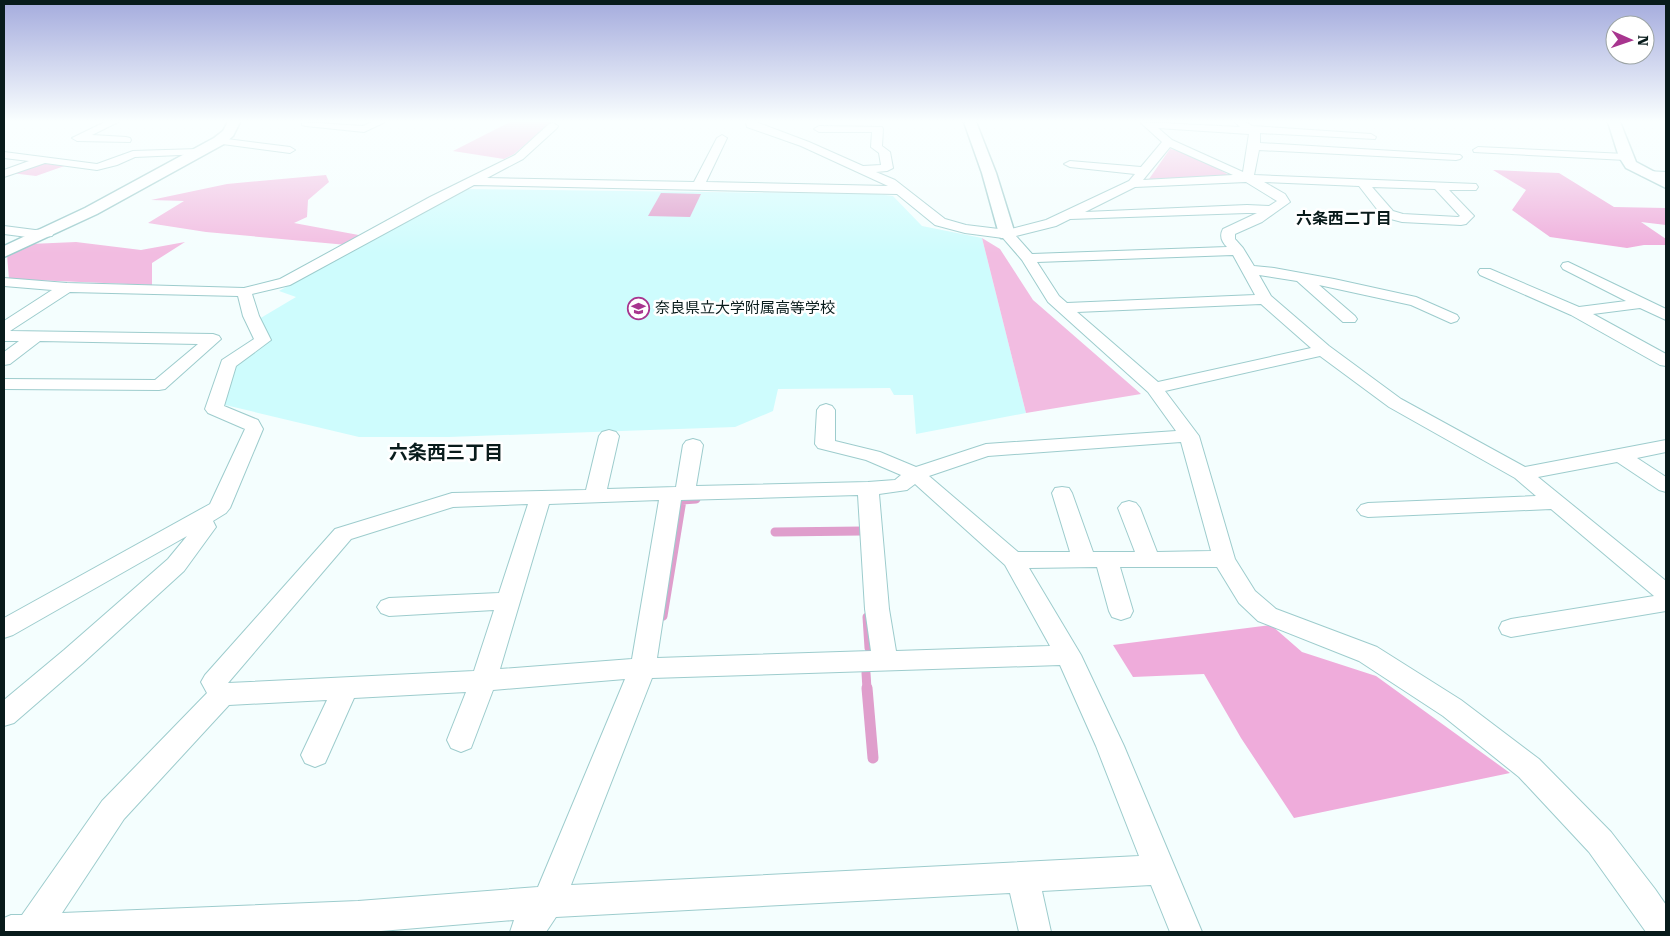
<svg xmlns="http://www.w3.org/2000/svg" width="1670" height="936" font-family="'Roboto Serif','Noto Sans JP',serif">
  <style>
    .built { fill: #cefcfd }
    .green { fill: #f2bce1 }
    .forest { fill: #efacdb }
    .water { fill: #df9ecc }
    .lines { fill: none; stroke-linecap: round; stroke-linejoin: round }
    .stream-far1 { stroke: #df9ecc; stroke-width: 9 }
    .stream { stroke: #df9ecc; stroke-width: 11 }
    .minor-casing { stroke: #9dcccd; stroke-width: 2 }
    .tertiary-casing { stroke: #9dcccd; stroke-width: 3 }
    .minor { fill: #fff; fill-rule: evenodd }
    .tertiary { fill: #fff; fill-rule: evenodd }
    .labels { text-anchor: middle; stroke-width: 5; stroke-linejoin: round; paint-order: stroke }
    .far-poi-label { font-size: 15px; fill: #081b1b; stroke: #fff; text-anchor: start }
    .far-neighbourhood-label { font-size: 16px; font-weight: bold; fill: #081b1b; stroke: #fff }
    .neighbourhood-label { font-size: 19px; font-weight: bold; fill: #081b1b; stroke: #fff }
  </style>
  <rect width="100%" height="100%" fill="#f4fefe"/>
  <!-- built -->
  <path class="built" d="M462,189L877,194L893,196L922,226L982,238L1026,413L916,434L913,395H894L890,388L778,389L773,411L735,427L449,437H359L221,404L234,363L262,342L259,319L296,297L279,291Z"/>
  <!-- green -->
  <path class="green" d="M510,122H552L514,154L504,159L453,151Z
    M1170,149L1191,154L1229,175V177L1149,179Z
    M47,161L70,164L36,176L11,173Z
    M326,175L329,182L308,200L307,217L294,223L364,236L347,245L206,232L148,223L184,201L151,200L227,184Z
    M982,238L1000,249L1033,300L1141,394L1026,413Z
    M76,242L141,250L185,242L152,263V285L9,279L7,255L30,244Z"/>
  <!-- forest -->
  <path class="forest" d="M1493,170L1559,173L1614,207L1666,208V225L1641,222L1666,239V245H1644L1627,248L1550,237L1512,210L1526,190Z
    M1271,625L1302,652L1376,676L1510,773L1294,818L1241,738L1204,674L1133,677L1113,645Z"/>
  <!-- water -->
  <path class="water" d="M661,193L701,194L690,217L648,216Z"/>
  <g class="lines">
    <!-- stream-far1 -->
    <path class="stream-far1" d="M775,532L862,531
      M663,616L682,500L696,499
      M867,617L869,648
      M866,673L867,689"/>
    <!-- stream -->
    <path class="stream" d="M867,688L873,758"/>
    <defs>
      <path id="minor" d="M105,122H118L92,135L126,137L130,138L131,140L130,142L77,141L72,138Z
        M302,122L363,126L372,122H385L364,132L306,126L302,125Z
        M746,122H756L809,142L863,166L881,165L879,153L871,147L872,132H819L814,129L819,126L882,127L883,129L882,146L890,152L893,168L887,171L876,172L895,180L945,219L966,225L1007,230L1046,220L1129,181L1135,174L1070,167L1064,164L1070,161L1141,167L1162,142L1140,122L1240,127L1235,122H1246L1252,126L1371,134L1376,137L1375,139L1260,133V143L1460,155L1462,157L1460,159L1456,160L1259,150L1254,175L1476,184L1478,187L1476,190H1449L1474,216L1466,224L1461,225L1402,222L1383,217L1359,186L1264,182L1285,194L1290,202L1262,222L1235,234V239L1243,248L1254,266L1274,268L1334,279L1416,297L1457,315L1459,318L1457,321L1451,323L1411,305L1319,285L1355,316L1357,319L1355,322H1343L1297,281L1259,275L1271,296L1329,346L1401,399L1525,467L1666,440V452L1637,458L1666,477V492L1659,490L1617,462L1538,477L1666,581V611L1511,637L1502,634L1499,628L1502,622L1511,619L1654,596L1551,509L1368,517L1361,515L1357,510L1361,505L1368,503L1536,496L1515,478L1389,407L1320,356L1165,391L1199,436L1235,559L1255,591L1276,609L1377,647L1461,700L1539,759L1611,832L1655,889L1666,905V932H1646L1589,852L1519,777L1443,716L1359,661L1258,621L1239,603L1217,567H1120L1133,611L1130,617L1121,620L1112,617L1109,611L1097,567L1029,568L1081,655L1124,746L1202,932H1170L1151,885L1042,891L1051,932H1019L1010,893L556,917L546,932H510L514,920L369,932H4V918L11,915H22L102,801L207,693L201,682L205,675L335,529L452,493L586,490L599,436L602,432L609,430L616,432L619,436L607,489L676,487L683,445L686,441L693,439L700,441L703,445L696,486L868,482L895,480L901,475L866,460L818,448L815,444L817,410L820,406L826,404L832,406L835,410V441L880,452L916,467L986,444L1176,431L1148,392L1048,302L1022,260L1003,238L965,233L935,225L897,194L474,185L290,285L252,294L259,316L271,340L236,366L224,406L258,420L263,429L230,508L226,513L213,521L216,527L184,571L82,664L14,723L4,726V700L64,650L168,559L187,536L13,635L4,638V618L210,504L245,429L208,413L205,409L222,360L254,339L243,316L238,296L70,292L10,331L213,334L219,336L221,339L165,389L159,390L4,389V379L155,380L198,344L40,341L10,364L4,365V352L19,341H4V321L52,290L4,286V278L67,283L244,288L280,279L430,197L515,155L549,124L553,123L558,126L557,128L523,159L487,178L694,182L717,138L722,135L727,138L706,182L888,186L801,146L747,127ZM1158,128L1249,134L1243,172L1172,140ZM1170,147L1233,175L1143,180ZM1246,182L1277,201L1269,206L1247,205L1085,212L1135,187ZM1372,187L1435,189L1460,216L1458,217L1403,214L1393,211ZM1247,213H1257L1223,229C1219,236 1222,242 1227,247L1032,254L1016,236L1056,226L1070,219ZM1233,255L1255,295L1067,303L1059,296L1037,262ZM1261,304L1311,348L1158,382L1077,312ZM1181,442L1211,551L1157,552L1140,508L1136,503L1129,501L1122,503L1118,508L1135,552H1093L1072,493L1069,488L1062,487L1055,488L1052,493L1070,552H1018L929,476L988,456ZM915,484L1005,565L1050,646L896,651L889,609L879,494L907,490ZM858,495L865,609L871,651L657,658L681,500ZM659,500L632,659L500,669L549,504ZM528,504L499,593L389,598L381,601L377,607L381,613L389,616L494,610L474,671L228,683L351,539L453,507ZM1060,665L1096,746L1139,856L571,885L652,678ZM625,679L538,887L358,901L62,913L124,819L229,705L327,700L301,755L305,763L315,767L325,763L354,698L466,692L447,740L451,748L461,752L471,748L493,690Z
        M219,138L290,147L295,150L290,153L215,143L214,141Z
        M1478,147L1626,154L1632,157L1626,160L1474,152L1473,150Z
        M198,149L202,150L204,152L202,154L135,157L117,165L97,170L45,163L4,177V170L29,161L4,158V152L97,164L133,151Z
        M1646,171L1666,172V178L1642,176L1640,174L1642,172Z
        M4,226L35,230L47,229L54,233L52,236L35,238L4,234Z
        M1568,262L1666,309V320L1640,308L1593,314L1666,354V366L1660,365L1571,315L1480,275L1478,272L1480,269H1490L1579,307L1626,301L1563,269L1561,266L1563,263Z"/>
      <path id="tertiary" d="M228,122H240L233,136L224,144L97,214L4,257V246L85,208L214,138L223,131Z
        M964,122H976L996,173L1015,234L1013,238H1001L999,234L982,173Z
        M1608,122H1620L1636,162L1666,178V188L1626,168L1619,157Z"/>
    </defs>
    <!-- minor casing -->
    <use href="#minor" class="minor-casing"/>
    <!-- tertiary casing -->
    <use href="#tertiary" class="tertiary-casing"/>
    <!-- minor -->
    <use href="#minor" class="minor"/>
    <!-- tertiary -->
    <use href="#tertiary" class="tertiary"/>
  </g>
  <!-- sky -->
  <linearGradient id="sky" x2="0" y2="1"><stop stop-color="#a4abdd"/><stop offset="0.48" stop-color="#faffff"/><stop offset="1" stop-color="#faffff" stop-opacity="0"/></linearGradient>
  <rect width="1670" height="253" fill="url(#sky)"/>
  <!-- icons -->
  <defs>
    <symbol id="school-ring" viewBox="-11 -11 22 22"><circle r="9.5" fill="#fff" stroke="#a8358f" stroke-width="1.5"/><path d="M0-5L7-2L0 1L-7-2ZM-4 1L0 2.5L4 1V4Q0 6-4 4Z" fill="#a8358f"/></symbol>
  </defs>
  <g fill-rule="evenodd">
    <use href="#school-ring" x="626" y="296" width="25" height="25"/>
  </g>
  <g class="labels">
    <!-- far-poi labels -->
    <g class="far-poi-label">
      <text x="655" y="313">奈良県立大学附属高等学校</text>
    </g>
    <!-- far-neighbourhood labels -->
    <g class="far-neighbourhood-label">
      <text x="1344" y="224">六条西二丁目</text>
    </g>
    <!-- neighbourhood labels -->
    <g class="neighbourhood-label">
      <text x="446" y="459">六条西三丁目</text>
    </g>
  </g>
  <!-- border -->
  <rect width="1670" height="936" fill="none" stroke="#081b1b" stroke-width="10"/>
  <!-- north arrow -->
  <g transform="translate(1630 40) rotate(92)"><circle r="24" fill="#ffffff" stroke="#9ca4a4"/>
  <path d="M0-4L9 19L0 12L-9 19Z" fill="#a8358f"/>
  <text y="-8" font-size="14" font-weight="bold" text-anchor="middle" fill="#081b1b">N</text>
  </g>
</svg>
